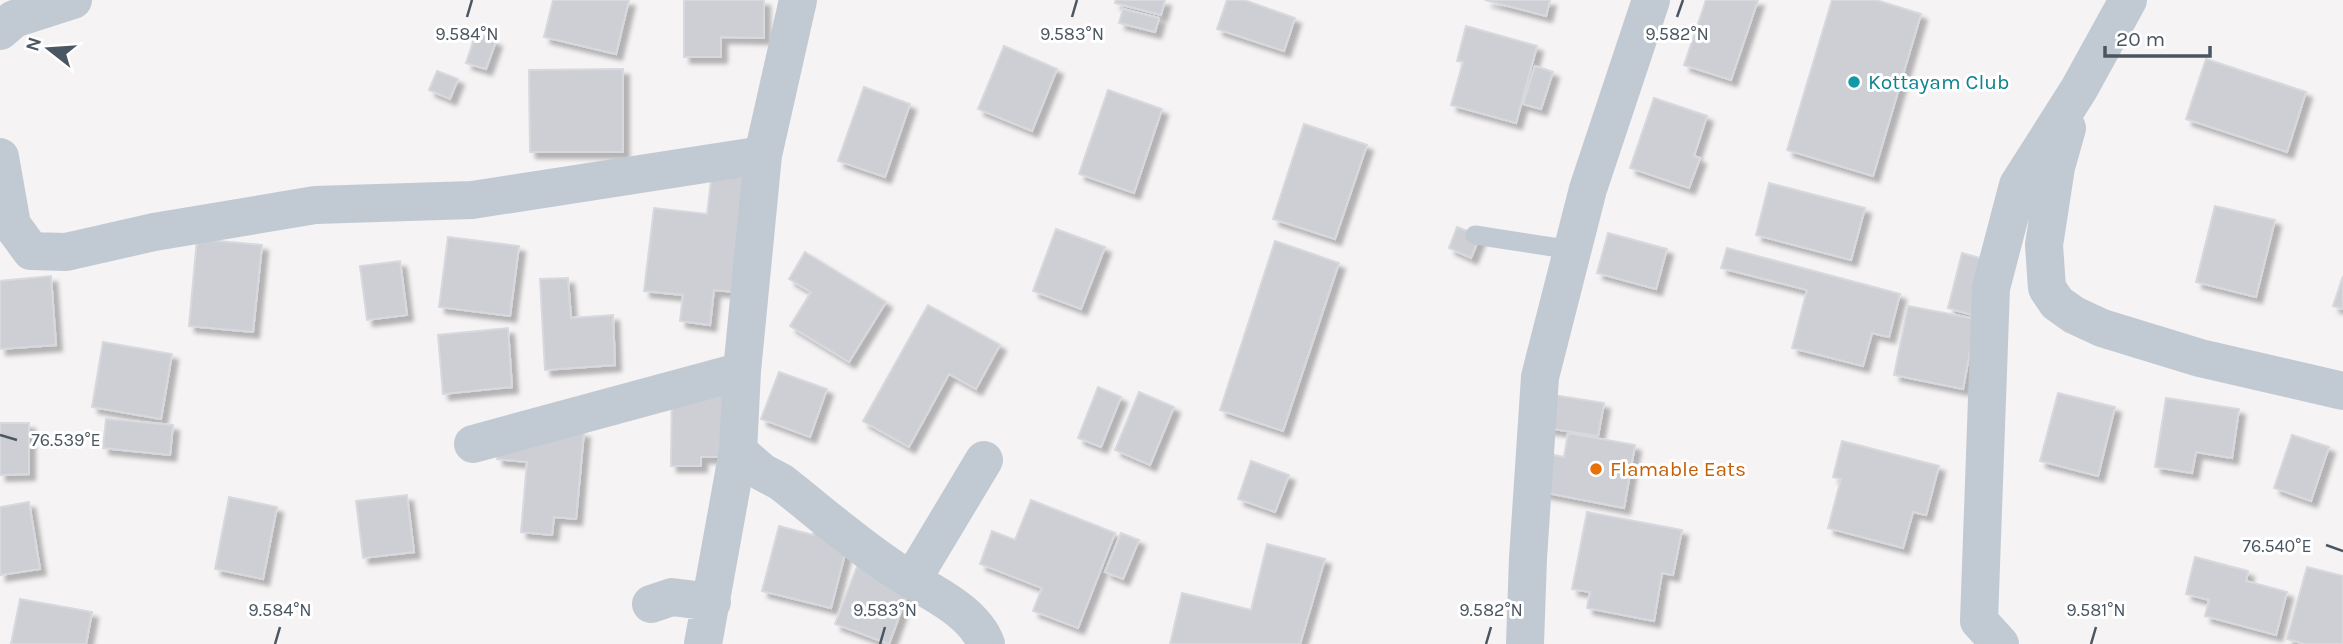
<svg xmlns="http://www.w3.org/2000/svg" width="2343" height="644" font-family="Karla,sans-serif">
  <style>
    .building { fill: #cdcfd5; stroke: #d7d9de; stroke-width: 2; filter: url(#shadow) }
    .lines { fill: none; stroke-linecap: round; stroke-linejoin: round }
    .lane { stroke: #c1cad2; stroke-width: 19 }
    .street { stroke: #c1cad2; stroke-width: 38 }
    .ticks { fill: none; stroke: #4a5661; stroke-width: 2.5 }
    .culture-dot { fill: #0f9aa8; stroke: #fff; stroke-width: 2.5 }
    .food-dot { fill: #e8710a; stroke: #fff; stroke-width: 2.5 }
    .labels { text-anchor: middle; stroke-width: 6; stroke-linejoin: round; paint-order: stroke }
    .culture-label { font-size: 21px; fill: #0d838f; stroke: #fff; text-anchor: start }
    .food-label { font-size: 21px; fill: #c56008; stroke: #fff; text-anchor: start }
    .ticks-label { font-size: 18px; text-anchor: middle; fill: #4a5661; stroke: #fff; stroke-width: 6; stroke-linejoin: round; paint-order: stroke }
  </style>
  <defs>
    <filter id="shadow"><feDropShadow dx="6" dy="6" stdDeviation="2" flood-color="#0004"/></filter>
  </defs>
  <rect width="100%" height="100%" fill="#f5f3f3"/>
  <!-- building -->
  <path class="building" d="M553,0H629L616,54L544,37Z
    M684,0H764V38L721,37V57H684Z
    M1116,0H1165L1161,15L1115,3Z
    M1227,0H1244L1295,18L1284,51L1217,29Z
    M1485,0H1550L1546,16Z
    M1706,0H1758L1731,80L1684,65Z
    M1832,0H1876L1921,14L1873,176L1787,150Z
    M1123,9L1159,18L1155,32L1119,23Z
    M1466,26L1537,46L1516,123L1451,105L1463,62L1457,61Z
    M476,33L496,41L486,69L466,63Z
    M1004,46L1057,69L1032,131L978,109Z
    M2206,59L2306,92L2287,152L2186,119Z
    M1535,66L1553,72L1541,109L1523,104Z
    M623,69V152H530L529,70Z
    M437,71L458,79L450,99L429,90Z
    M864,87L910,104L885,177L838,161Z
    M1108,90L1162,109L1134,193L1079,174Z
    M1654,98L1707,116L1694,156L1700,158L1689,188L1630,168Z
    M1304,124L1367,145L1335,239L1273,219Z
    M712,173L750,178L735,292L714,290L710,325L680,321L683,295L644,291L654,208L707,214Z
    M1769,183L1865,208L1851,260L1756,235Z
    M2215,206L2275,220L2256,297L2196,282Z
    M1457,227L1480,236L1471,258L1449,248Z
    M1056,229L1105,247L1081,309L1033,291Z
    M1608,233L1667,249L1656,289L1597,273Z
    M448,237L519,246L510,316L439,307Z
    M197,239L262,245L253,332L189,326Z
    M1275,241L1339,263L1283,431L1220,410Z
    M1727,248L1900,294L1889,337L1872,333L1863,366L1792,348L1807,290L1721,268Z
    M805,252L886,302L849,362L790,326L811,292L789,279Z
    M1962,253L1990,261L1976,316L1948,308Z
    M400,261L407,315L367,320L360,266Z
    M51,276L56,345L0,349V281Z
    M2343,276V309L2333,306Z
    M568,278L571,318L613,315L615,365L545,370L540,279Z
    M928,305L1000,345L976,389L949,374L909,447L863,421Z
    M1908,306L1976,319L1963,389L1894,375Z
    M508,328L512,387L443,394L438,335Z
    M103,342L172,354L161,419L92,407Z
    M779,372L827,389L810,437L761,419Z
    M672,384H724V457H701V466H671Z
    M1098,387L1121,397L1101,447L1078,438Z
    M1139,392L1174,407L1150,465L1115,450Z
    M2058,393L2115,407L2098,476L2040,461Z
    M1547,394L1604,403L1598,436L1541,427Z
    M2166,398L2239,409L2232,458L2196,452L2192,473L2155,467Z
    M106,419L173,425L170,455L103,448Z
    M0,423H29V474L0,475Z
    M501,424L584,432L576,519L554,517L552,535L521,532L527,462L497,459Z
    M1568,433L1635,445L1624,508L1537,491L1544,453L1564,457Z
    M2292,435L2329,447L2311,501L2274,488Z
    M1842,441L1939,466L1926,515L1913,512L1903,548L1828,528L1841,479L1833,477Z
    M1251,461L1289,475L1275,512L1238,499Z
    M407,495L414,552L363,558L356,501Z
    M229,497L277,507L263,579L215,569Z
    M1031,500L1115,533L1078,628L1033,611L1042,588L980,564L992,531L1015,540Z
    M29,502L40,569L0,575V507Z
    M1587,512L1682,530L1673,575L1662,573L1654,621L1587,608L1590,592L1572,589Z
    M819,514L853,523L831,608L762,591L779,526L813,535Z
    M1121,533L1139,540L1123,579L1105,572Z
    M1267,544L1325,559L1300,644H1170L1182,593L1251,610Z
    M861,556L914,576L889,644L835,624Z
    M2195,557L2248,571L2246,581L2287,592L2276,635L2205,616L2209,600L2186,594Z
    M2307,567L2343,576V644H2305L2287,639Z
    M20,599L92,612L86,644H11Z"/>
  <g class="lines">
    <!-- lane -->
    <path class="lane" d="M1475,235L1572,250"/>
    <!-- street -->
    <path class="street" d="M0,31L14,19L73,0
      M2067,128L2056,167L2044,245L2047,288L2057,303L2074,315L2102,328L2200,358L2343,391
      M0,157L12,225L31,251L66,252L154,232L315,205L472,200L763,155
      M473,444L742,371
      M738,451L762,472L781,482C818,511 853,542 892,568C921,588 973,608 986,644
      M912,580L984,460
      M651,604L672,597L712,602
      M703,644L738,451L742,371L763,155L798,0
      M1525,644L1528,558L1540,377L1588,189L1651,0
      M2000,644L1979,621L1991,288L2018,185L2079,89L2128,0"/>
  </g>
  <!-- ticks -->
  <path class="ticks" d="M467,17L472,0M1072,17L1077,0M1677,17L1683,0M0,435L17,440M2326,545L2343,551M275,644L280,627M880,644L885,627M1486,644L1491,627M2091,644L2096,627"/>
  <!-- markers -->
  <circle class="culture-dot" cx="1854" cy="82" r="7"/>
  <circle class="food-dot" cx="1596" cy="469" r="7"/>
  <g class="labels">
    <!-- culture labels -->
    <g class="culture-label">
      <text x="1868" y="89">Kottayam Club</text>
    </g>
    <!-- food labels -->
    <g class="food-label">
      <text x="1610" y="476">Flamable Eats</text>
    </g>
  </g>
  <g class="ticks-label">
    <text x="467" y="40">9.584°N</text>
    <text x="1072" y="40">9.583°N</text>
    <text x="1677" y="40">9.582°N</text>
    <text x="66" y="446">76.539°E</text>
    <text x="2277" y="552">76.540°E</text>
    <text x="280" y="616">9.584°N</text>
    <text x="885" y="616">9.583°N</text>
    <text x="1491" y="616">9.582°N</text>
    <text x="2096" y="616">9.581°N</text>
  </g>
  <!-- north arrow -->
  <g transform="translate(49 49) rotate(287)" stroke="#ffffff" stroke-width="5" paint-order="stroke">
  <path d="M0-5L12 26L0 18L-12 26Z" fill="#4a5661"/>
  <text y="-10" font-size="19" font-weight="bold" text-anchor="middle" fill="#4a5661">N</text>
  </g>
  <!-- scale -->
  <path d="M2105 46v10h105v-10" fill="none" stroke="#4a5661" stroke-width="3.5"/>
  <text x="2116" y="46" font-size="21" fill="#4a5661" stroke="#ffffff" stroke-width="5" paint-order="stroke">20 m</text>
</svg>
